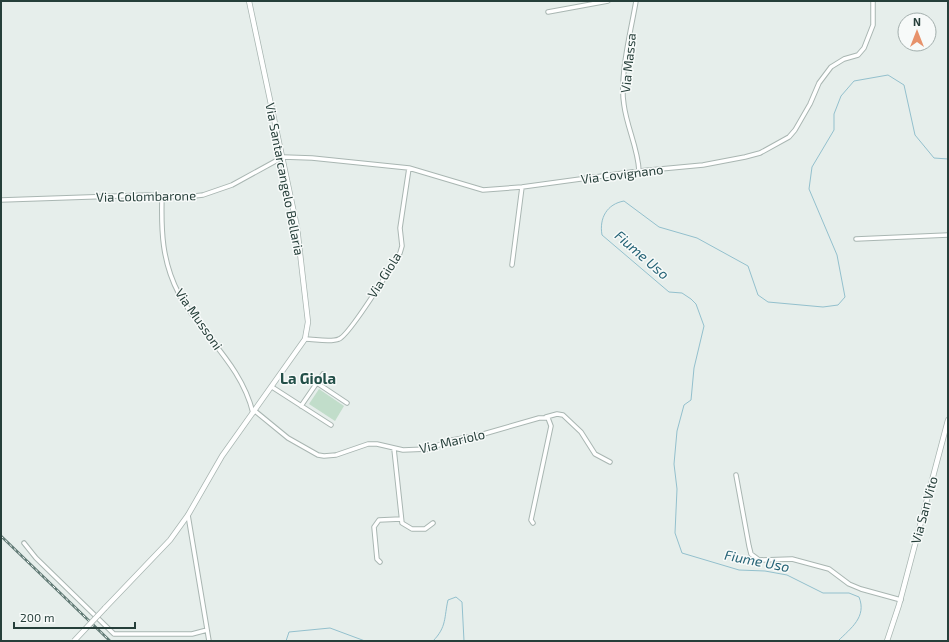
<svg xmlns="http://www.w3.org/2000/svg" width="949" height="642" font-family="'Exo 2',sans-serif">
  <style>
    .green { fill: #c1ddca }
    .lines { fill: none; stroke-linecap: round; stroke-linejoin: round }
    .stream { stroke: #93c0cd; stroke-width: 1 }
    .minor-casing { stroke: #a9b6b2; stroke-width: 5.5 }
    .tertiary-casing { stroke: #a9b6b2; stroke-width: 6 }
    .minor { stroke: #fff; stroke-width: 3.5 }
    .tertiary { stroke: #fff; stroke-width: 4.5 }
    .rail-casing { stroke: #617a75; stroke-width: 2.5 }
    .rail { stroke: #f7faf9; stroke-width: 1; stroke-dasharray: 3; stroke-linecap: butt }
    .tertiary-bridge-casing { stroke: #a9b6b2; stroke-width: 6; stroke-linecap: butt }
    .tertiary-bridge { stroke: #fff; stroke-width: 4.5 }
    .labels { text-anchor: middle; stroke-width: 3; stroke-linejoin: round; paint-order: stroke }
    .street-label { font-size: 13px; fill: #263f3a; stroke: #f7faf9 }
    .water-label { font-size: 14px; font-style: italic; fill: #256376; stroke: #f7faf9 }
    .quarter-label { font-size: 15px; font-weight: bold; fill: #234f48; stroke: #f7faf9 }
  </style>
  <rect width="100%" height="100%" fill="#e6eeeb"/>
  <!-- green -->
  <path class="green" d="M319,389L344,406L335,421L309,404Z"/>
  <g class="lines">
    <!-- stream -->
    <path class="stream" d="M286,641L289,632L330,628L365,641
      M433,641C447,627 444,617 448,600L456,597L462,602L464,641
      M838,641C851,628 867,617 859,597L849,593H823L787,575L765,571L739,570L682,553L675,533L677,489L674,464L677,431L684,405L691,400L694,368L704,326L696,304L691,299L682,293L669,292L602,235C599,218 607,204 624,201L659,227L697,238L748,266L758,295L768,302L823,307L838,305L845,297L837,255L809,189L812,167L834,130V114L841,96L854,81L888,75L904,85L915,135L934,158L948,159"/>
    <defs>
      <path id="minor" d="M636,1C631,31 619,76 624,105C627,128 638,148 639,171
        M548,12L608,1
        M162,196C161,231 162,262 179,294C202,336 241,364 253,413
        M1,200L147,195L186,197L203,195L232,185L283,157L312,158L409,168L483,190L522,187L639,171L703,165L745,157L760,153L789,137L795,130L810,104L819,83L831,67L844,59L858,55L864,48L873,25V1
        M856,239L948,235
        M512,265L522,187
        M305,339C315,339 330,343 339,339C350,335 391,267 400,253L402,246L400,228L409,168
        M317,383L347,403
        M272,387L331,425
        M301,406L323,374
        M255,411L288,438L318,455L324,456L336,455L368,444H377L403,450L428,449L452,440L480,435L539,418H548L551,426L531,520L533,523
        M546,417L557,414L563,415L581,432L595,454L610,462
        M394,449L402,523L412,529H425L433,523
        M736,475L749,546L751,554L759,560L792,559L829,569L849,584L861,589L901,600
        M188,515L209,641
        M24,543L36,558L114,634H192L207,630
        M380,562L377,559L374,527L379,520L401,519"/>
      <path id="tertiary" d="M105,608L170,540L188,515L222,456L305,339L308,322L297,227L249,1
        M887,641L899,605L948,420"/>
    </defs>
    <!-- minor casing -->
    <use href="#minor" class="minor-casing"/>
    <!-- tertiary casing -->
    <use href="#tertiary" class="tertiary-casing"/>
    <!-- minor -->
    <use href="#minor" class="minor"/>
    <!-- tertiary -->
    <use href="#tertiary" class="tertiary"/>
    <defs>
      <path id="rail" d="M1,536L110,641"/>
    </defs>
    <!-- rail casing -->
    <use href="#rail" class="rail-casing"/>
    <!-- rail -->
    <use href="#rail" class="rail"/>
    <defs>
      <path id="tertiary-bridge" d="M74,641L105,608"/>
    </defs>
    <!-- tertiary-bridge casing -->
    <use href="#tertiary-bridge" class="tertiary-bridge-casing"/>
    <!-- tertiary-bridge -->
    <use href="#tertiary-bridge" class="tertiary-bridge"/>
  </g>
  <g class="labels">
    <!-- street labels -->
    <g class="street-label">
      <text transform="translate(628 63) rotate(-84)" y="5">Via Massa</text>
      <text transform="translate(622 174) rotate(-7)" y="5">Via Covignano</text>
      <text transform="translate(285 179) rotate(79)" y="5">Via Santarcangelo Bellaria</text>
      <text transform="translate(146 196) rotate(-1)" y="5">Via Colombarone</text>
      <text transform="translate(384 275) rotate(-58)" y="5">Via Giola</text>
      <text transform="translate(199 319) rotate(55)" y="5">Via Mussoni</text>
      <text transform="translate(452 441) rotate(-13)" y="5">Via Mariolo</text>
      <text transform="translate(924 510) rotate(-75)" y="5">Via San Vito</text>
    </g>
    <!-- water labels -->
    <g class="water-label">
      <text transform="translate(642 255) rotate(41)" y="5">Fiume Uso</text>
      <text transform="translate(757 561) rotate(11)" y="5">Fiume Uso</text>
    </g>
    <!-- quarter labels -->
    <g class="quarter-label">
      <text x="308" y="384">La Giola</text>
    </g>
  </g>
  <!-- border -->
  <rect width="949" height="642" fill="none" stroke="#263f3a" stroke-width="4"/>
  <!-- north arrow -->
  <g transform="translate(917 32)"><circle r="19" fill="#f7faf9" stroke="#a3afad"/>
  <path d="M0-3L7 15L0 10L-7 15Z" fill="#e7926b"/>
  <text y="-6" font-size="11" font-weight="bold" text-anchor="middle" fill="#263f3a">N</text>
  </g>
  <!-- scale -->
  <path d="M14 622v6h121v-6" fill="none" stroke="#263f3a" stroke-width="2"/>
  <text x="20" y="622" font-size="12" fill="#263f3a" stroke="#f7faf9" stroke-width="3" paint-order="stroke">200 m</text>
</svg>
